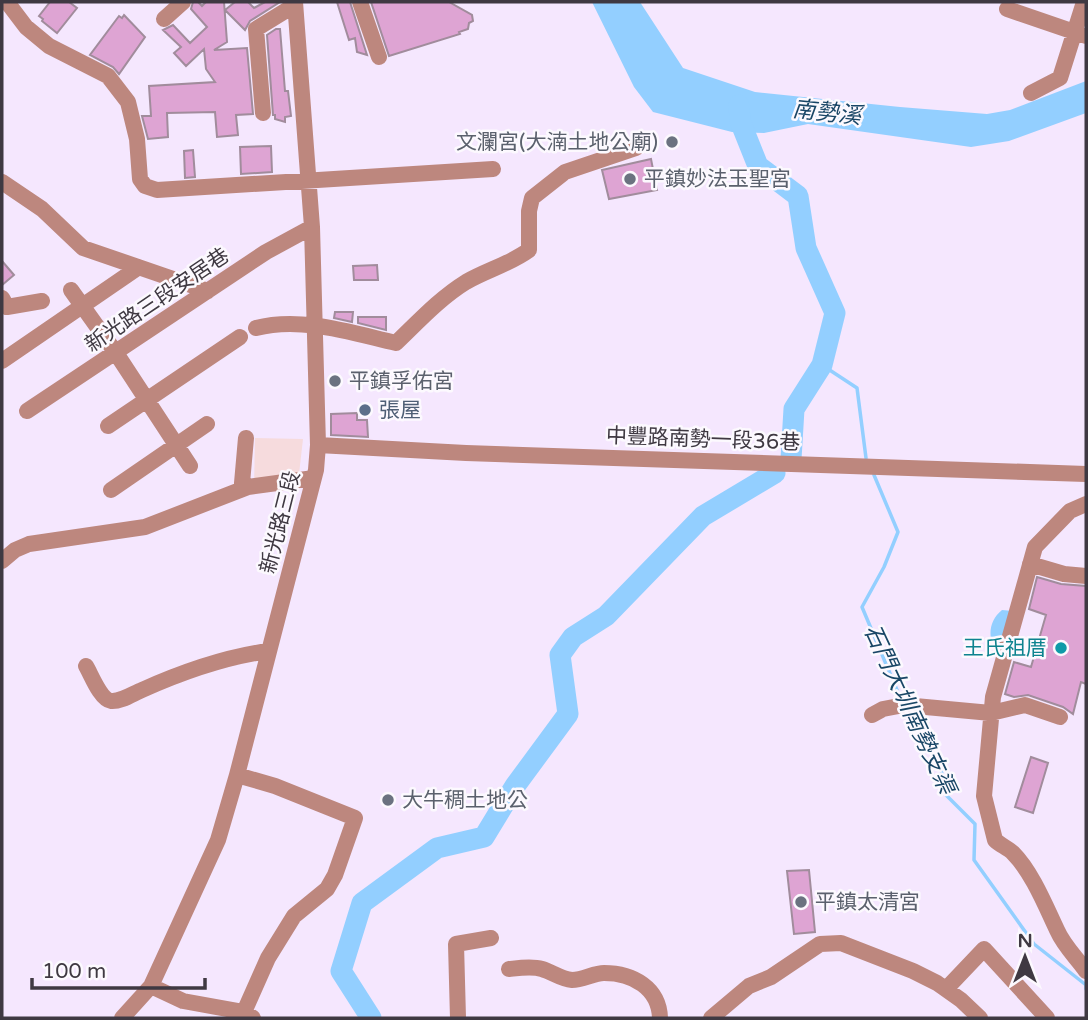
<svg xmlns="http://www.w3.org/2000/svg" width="1088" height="1020" font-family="'Varela Round','Noto Sans TC',sans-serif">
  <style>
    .education { fill: #f6dbdd }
    .water { fill: #93cfff }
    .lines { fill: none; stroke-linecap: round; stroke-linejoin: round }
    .stream { stroke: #93cfff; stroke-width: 3.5 }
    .river { stroke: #93cfff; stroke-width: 21 }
    .building { fill: #dea4d3; stroke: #a18c9c; stroke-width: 2 }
    .minor { stroke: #bd877e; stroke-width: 16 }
    .worship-dot { fill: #6b7280; stroke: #fcf9fe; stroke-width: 2.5 }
    .service-dot { fill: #5c6f8a; stroke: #fcf9fe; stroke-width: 2.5 }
    .culture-dot { fill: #0f9aa8; stroke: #fcf9fe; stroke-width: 2.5 }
    .labels { text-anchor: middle; stroke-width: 5; stroke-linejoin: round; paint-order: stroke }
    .worship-label { font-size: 21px; fill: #5b616d; stroke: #fcf9fe; text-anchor: start }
    .street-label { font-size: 21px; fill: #3f3942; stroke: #fcf9fe }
    .service-label { font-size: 21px; fill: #4e5e75; stroke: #fcf9fe; text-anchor: start }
    .culture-label { font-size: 21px; fill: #0d838f; stroke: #fcf9fe; text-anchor: end }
    .water-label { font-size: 23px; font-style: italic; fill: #194666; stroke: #fcf9fe }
  </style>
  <rect width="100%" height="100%" fill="#f5e7fe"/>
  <!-- education -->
  <path class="education" d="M255,438L303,439L299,474L254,487Z"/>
  <!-- water -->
  <path class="water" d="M592,2H640L683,68L755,92L900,107L987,114L1010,110L1086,81V113L1009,141L971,147L808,124L764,133L732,132L653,112L634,87Z
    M1002,610L1013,611L1000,656C987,642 987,622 1002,610Z"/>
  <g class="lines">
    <!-- stream -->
    <path class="stream" d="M822,365L857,388L866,458
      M874,475L898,532L884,567L862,607L902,702
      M907,712L941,769L946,795L975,824L974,860L1034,944L1086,985V989"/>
    <!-- river -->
    <path class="river" d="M739,105L740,121L758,166L798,196L806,248L835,313L822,365L794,409L791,459
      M371,1018L341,971L362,903L437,848L484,837L515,786L568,714L560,655L573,637L606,616L703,516L775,473"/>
  </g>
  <!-- building -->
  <path class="building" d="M50,2H69L77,8L57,33L42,21L43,19L39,16Z
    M193,2H198L202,6L206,2H224L227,42L214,50L247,48L253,114L236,115L238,135L217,137L215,112L167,113L168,137L148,139L142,116H151L149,86L215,82L206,69L204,49L186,66L174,53L181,47L163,30L173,25L190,43L207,27L191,9Z
    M235,2H248L254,8L265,2H280L250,21L245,30L225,10Z
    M337,2H350L367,55L357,52L355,38L349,40Z
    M371,2H449L472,15L473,21L469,23L468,29L459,32L460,34L389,56Z
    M124,15L145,37L119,74L113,67L90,55L119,16L122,18Z
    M276,29H280L285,91H288L291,116L285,117V122L275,119V115H273L267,35Z
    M271,146L272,172L241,174L240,147Z
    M193,150L195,177L185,178L184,151Z
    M651,159L657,190L609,199L602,170Z
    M2,261L14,275L2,285Z
    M377,265L378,280H354L353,266Z
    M335,312H353L352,322L334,318Z
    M358,317H386V330L358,323Z
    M357,413V420H367L368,437L331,435V414Z
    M1037,577L1061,584L1086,586V684L1081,682L1073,714L1063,707L1028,695L1014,697L1005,694L1014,662L1031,667L1046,615L1029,609Z
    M1031,757L1048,763L1033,813L1015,807Z
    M809,870L815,932L794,934L787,871Z"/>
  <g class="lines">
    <!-- minor -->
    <path class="minor" d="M7,2L26,27L49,46L108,76L128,102L137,139L140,179L145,186L157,190L493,169
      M360,2L379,57
      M1007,9L1086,36
      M164,19L183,2
      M1031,93L1060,78L1084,2
      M263,113L256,29L295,5
      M2,182L42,209L83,248L208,291
      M71,290L116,353L190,466
      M2,298L7,307L42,301
      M256,328C301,316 352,333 396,343C418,322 440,298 466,282C487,270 510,264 529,250V211L532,198L565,172L636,148
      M2,361L139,267
      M27,411L266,252L312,227
      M108,426L240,337
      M246,438L242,483L248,487
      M318,445L466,453L1086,474
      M111,490L207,424
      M1086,504L1070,511L1035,547L993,697L984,796L995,840C1000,845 1008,848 1013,853C1032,872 1046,907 1057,930C1064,946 1076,957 1086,971
      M2,561L15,550L29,544L145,527L248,487L314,478
      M1030,564L1064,574L1086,576
      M86,666C91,674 100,699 111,701C121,702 134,693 142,690C182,672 225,657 268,651
      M872,715L883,709L904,705L991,713L1025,705L1060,717
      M237,775L275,786L355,818L335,875L327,889L294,916L268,958L244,1012
      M509,969C519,968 532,966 542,969C552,972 561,979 572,980C583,980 594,973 604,973C633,973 659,988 660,1018
      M151,986L183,1001L244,1012L253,1018
      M946,989L984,949L1047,1018
      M122,1018L151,986L218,840L237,775L316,470L318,445L312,227L295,2
      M458,1018L456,944L491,938
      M711,1018L749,986L771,977L820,944L841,943L913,971L937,983L961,1000L980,1018"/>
  </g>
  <!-- markers -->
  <g class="worship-dot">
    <circle cx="672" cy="142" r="7"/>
    <circle cx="630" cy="179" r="7"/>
    <circle cx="335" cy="381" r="7"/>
    <circle cx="388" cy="800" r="7"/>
    <circle cx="801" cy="902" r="7"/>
  </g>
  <circle class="service-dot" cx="365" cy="410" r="7"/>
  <circle class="culture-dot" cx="1061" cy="648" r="7"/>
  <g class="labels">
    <!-- worship labels -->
    <g class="worship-label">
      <text x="658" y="149" text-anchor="end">文瀾宮(大湳土地公廟)</text>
      <text x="644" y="186">平鎮妙法玉聖宮</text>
      <text x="349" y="388">平鎮孚佑宮</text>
      <text x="402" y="807">大牛稠土地公</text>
      <text x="815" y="909">平鎮太清宮</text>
    </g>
    <!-- street labels -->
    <g class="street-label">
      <text transform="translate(157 300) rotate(-34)" y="7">新光路三段安居巷</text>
      <text transform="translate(703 439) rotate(2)" y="7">中豐路南勢一段36巷</text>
      <text transform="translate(280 522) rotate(-76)" y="7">新光路三段</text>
    </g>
    <!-- service labels -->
    <g class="service-label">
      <text x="379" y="417">張屋</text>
    </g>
    <!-- culture labels -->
    <g class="culture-label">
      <text x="1047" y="655">王氏祖厝</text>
    </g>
    <!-- water labels -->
    <g class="water-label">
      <text transform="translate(827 112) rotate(6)" y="8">南勢溪</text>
      <text transform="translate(910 709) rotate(65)" y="8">石門大圳南勢支渠</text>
    </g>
  </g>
  <!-- border -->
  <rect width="1088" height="1020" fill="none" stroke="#3f3942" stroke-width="7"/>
  <!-- north arrow -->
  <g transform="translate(1025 957)" stroke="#fcf9fe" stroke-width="5" paint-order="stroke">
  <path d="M0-5L12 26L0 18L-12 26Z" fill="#3f3942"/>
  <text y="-10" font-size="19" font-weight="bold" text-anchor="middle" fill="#3f3942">N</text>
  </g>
  <!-- scale -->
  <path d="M32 978v10h173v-10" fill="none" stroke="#3f3942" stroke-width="3.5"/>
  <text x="42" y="978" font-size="21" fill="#3f3942" stroke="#fcf9fe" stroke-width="5" paint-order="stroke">100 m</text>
</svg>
